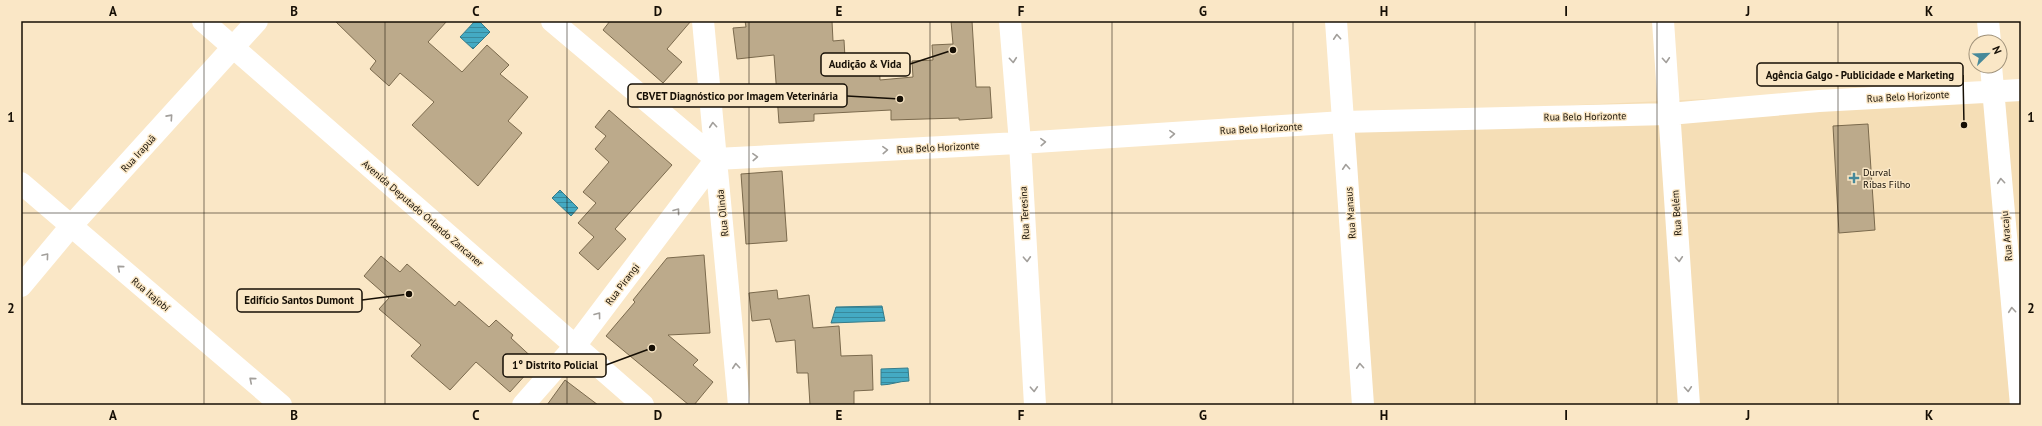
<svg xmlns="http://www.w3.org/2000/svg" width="2042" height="426" font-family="'PT Sans',sans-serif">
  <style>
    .built { fill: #f5deb6 }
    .water { fill: url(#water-rules); stroke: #367c8a }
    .building { fill: #bcaa8b; stroke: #7b6a4d }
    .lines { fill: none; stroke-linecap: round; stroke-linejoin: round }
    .minor { stroke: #fff; stroke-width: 22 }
    .oneway { stroke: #a29f9b }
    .grid { fill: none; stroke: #160f05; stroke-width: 1; stroke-opacity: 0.55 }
    .poi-dot { fill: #47899a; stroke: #fae7c6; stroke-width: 1.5 }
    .labels { text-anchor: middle; stroke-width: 3; stroke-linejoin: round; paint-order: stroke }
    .street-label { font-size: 10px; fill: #160f05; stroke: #fae7c6 }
    .poi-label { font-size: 10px; fill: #160f05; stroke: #fae7c6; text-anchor: start }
    .leader { fill: none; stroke: #160f05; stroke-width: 1.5 }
    .callout-dot { fill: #160f05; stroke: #fae7c6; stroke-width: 1.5 }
    .callout { fill: #fae7c6; stroke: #160f05; stroke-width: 1.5 }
    .callout-label { font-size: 11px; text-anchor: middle; font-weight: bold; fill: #160f05 }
    .neatline { fill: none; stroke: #160f05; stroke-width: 1.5 }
    .grid-label { font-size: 13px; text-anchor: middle; font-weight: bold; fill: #160f05 }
  </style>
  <defs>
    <pattern id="water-rules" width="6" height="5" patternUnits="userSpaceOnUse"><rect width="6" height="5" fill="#44aac3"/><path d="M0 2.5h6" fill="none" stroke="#38899c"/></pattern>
  </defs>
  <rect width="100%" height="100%" fill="#fae7c6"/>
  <!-- built -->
  <path class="built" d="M2021,84V405H1365L1346,116Z"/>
  <!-- water -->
  <path class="water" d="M475,21H479L490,32L473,49L460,37Z
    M560,190L578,208L571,216L552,198Z
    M882,306L885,321L831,323L836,307Z
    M908,368L909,381C899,381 891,385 881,385V369Z"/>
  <!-- building -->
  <path class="building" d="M335,21H447L428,42L462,72L487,45L509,65L500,74L528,97L508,121L522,133L478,186L412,125L434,102L400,73L389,86L370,69L376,61Z
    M610,21H691L667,49L682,62L663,83L603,30Z
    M745,21H832L833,41L844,40L845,58L879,56L880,80L913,77L912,61L933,60L932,45L953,44L951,21H972L976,87H990L992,118L959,120V118L891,120V110L814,114V121L779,123L774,55L737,59L733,28L746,27Z
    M609,110L672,165L615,229L626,239L598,270L579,253L594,237L578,223L596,203L583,192L609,162L595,149L606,136L595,127Z
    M1868,124L1875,230L1839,233L1833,126Z
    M782,171L787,241L746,244L741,174Z
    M704,255L710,333L668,335L698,360L693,365L713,382L694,405H689L606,336L635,302L633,300L667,258Z
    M381,256L400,272L407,264L455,306L459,301L489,327L496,320L513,335L511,338L537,362L510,392L476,362L450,390L411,356L421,345L379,309L389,298L364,276Z
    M777,290L778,299L809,295L813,328L839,326L841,356L872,355L873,390L854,391V405H810L808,373H797L795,340L776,342L770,319L752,321L749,293Z
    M565,380L598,405H547Z"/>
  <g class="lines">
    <!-- minor -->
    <path class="minor" d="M203,21L643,405
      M552,21L716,159L1020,143L1343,122L1669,114L1819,101L2021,90
      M703,21L739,405
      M1010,21L1020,143L1035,405
      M1336,21L1363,405
      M1663,21L1689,405
      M1988,21L1990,42
      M1991,66L2021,405
      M21,183L281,405
      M21,286L71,226L257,21
      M523,405L575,346L716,159"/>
  </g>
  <!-- one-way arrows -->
  <defs><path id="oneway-chevron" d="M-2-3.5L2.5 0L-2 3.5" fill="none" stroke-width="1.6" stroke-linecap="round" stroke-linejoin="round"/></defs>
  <g class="oneway">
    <use href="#oneway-chevron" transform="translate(1337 37) rotate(-94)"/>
    <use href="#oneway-chevron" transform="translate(1013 60) rotate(85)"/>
    <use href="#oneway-chevron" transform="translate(1666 60) rotate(86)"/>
    <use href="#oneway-chevron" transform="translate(170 117) rotate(-48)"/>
    <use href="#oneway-chevron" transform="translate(713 125) rotate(-95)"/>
    <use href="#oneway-chevron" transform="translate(1172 134) rotate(-3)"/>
    <use href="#oneway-chevron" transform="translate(1043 142) rotate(-3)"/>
    <use href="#oneway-chevron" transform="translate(885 150) rotate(-3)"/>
    <use href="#oneway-chevron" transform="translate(755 157) rotate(-3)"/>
    <use href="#oneway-chevron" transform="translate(1346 167) rotate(-94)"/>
    <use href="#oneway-chevron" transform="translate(2001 181) rotate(-95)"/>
    <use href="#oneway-chevron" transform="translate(677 211) rotate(-53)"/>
    <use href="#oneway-chevron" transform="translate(46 256) rotate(-50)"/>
    <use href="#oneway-chevron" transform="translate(1027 259) rotate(87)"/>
    <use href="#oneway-chevron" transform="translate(1679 259) rotate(86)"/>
    <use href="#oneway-chevron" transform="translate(120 268) rotate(-140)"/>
    <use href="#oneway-chevron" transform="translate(2012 310) rotate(-95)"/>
    <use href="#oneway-chevron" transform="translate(598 315) rotate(-53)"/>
    <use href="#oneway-chevron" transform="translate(736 366) rotate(-95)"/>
    <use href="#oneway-chevron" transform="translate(1360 366) rotate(-94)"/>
    <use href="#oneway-chevron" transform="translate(252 380) rotate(-140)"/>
    <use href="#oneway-chevron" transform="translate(1034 389) rotate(87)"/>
    <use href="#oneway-chevron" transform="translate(1688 389) rotate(86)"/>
  </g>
  <!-- grid -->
  <path class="grid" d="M204,21V405M385,21V405M567,21V405M749,21V405M930,21V405M1112,21V405M1293,21V405M1475,21V405M1657,21V405M1838,21V405M21,213H2021"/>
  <!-- markers -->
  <path class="poi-dot" d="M1852 172h4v4h4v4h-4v4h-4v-4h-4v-4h4z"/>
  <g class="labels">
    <!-- street labels -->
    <g class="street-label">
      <text transform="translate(1908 96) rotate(-3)" y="4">Rua Belo Horizonte</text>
      <text transform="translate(1585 116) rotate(-1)" y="4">Rua Belo Horizonte</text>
      <text transform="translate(1261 128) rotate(-3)" y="4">Rua Belo Horizonte</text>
      <text transform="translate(938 147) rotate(-3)" y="4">Rua Belo Horizonte</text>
      <text transform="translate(138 153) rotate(-48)" y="4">Rua Irapuã</text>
      <text transform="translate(423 213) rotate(41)" y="4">Avenida Deputado Orlando Zancaner</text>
      <text transform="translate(722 213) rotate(-96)" y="4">Rua Olinda</text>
      <text transform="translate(1024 213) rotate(-93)" y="4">Rua Teresina</text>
      <text transform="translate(1350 213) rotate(-94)" y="4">Rua Manaus</text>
      <text transform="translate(1676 213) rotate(-94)" y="4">Rua Belém</text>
      <text transform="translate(2006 236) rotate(-95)" y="4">Rua Aracaju</text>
      <text transform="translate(622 284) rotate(-53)" y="4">Rua Pirangi</text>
      <text transform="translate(151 294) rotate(40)" y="4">Rua Itajobí</text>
    </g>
    <!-- poi labels -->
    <g class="poi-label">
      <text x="1863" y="176">Durval<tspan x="1863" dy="12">Ribas Filho</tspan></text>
    </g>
  </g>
  <!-- callouts -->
  <path class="leader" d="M953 50L910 64M1964 125L1963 75M900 99L847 96M409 294L362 300M652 348L606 365"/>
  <g class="callout-dot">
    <circle cx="953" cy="50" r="4"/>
    <circle cx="1964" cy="125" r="4"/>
    <circle cx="900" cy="99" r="4"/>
    <circle cx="409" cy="294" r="4"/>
    <circle cx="652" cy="348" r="4"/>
  </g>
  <g class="callout">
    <rect x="821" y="53" width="89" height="23" rx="4"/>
    <rect x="1757" y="63" width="206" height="23" rx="4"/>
    <rect x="628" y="84" width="219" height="23" rx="4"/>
    <rect x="237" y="289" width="125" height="23" rx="4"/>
    <rect x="503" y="354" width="103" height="23" rx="4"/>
  </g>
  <g class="callout-label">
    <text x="865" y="68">Audição &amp; Vida</text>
    <text x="1860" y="79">Agência Galgo - Publicidade e Marketing</text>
    <text x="737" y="100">CBVET Diagnóstico por Imagem Veterinária</text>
    <text x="299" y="304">Edifício Santos Dumont</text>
    <text x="555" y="369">1° Distrito Policial</text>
  </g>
  <!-- border -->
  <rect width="2042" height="426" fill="none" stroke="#fae7c6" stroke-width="44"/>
  <!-- north arrow -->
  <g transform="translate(1988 54) rotate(67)"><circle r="19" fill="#fae7c6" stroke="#9f9179"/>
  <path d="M0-3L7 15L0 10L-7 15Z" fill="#47899a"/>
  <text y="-6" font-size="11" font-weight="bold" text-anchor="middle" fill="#160f05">N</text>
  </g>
  <rect x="22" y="22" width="1998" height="382" class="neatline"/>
  <g class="grid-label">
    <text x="113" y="16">A</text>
    <text x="294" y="16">B</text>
    <text x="476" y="16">C</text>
    <text x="658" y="16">D</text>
    <text x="839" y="16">E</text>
    <text x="1021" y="16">F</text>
    <text x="1203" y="16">G</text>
    <text x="1384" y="16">H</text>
    <text x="1566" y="16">I</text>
    <text x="1748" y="16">J</text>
    <text x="1929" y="16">K</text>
    <text x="11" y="122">1</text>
    <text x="2031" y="122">1</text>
    <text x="11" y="313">2</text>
    <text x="2031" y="313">2</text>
    <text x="113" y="420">A</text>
    <text x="294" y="420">B</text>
    <text x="476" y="420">C</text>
    <text x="658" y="420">D</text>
    <text x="839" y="420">E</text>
    <text x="1021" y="420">F</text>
    <text x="1203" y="420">G</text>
    <text x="1384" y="420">H</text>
    <text x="1566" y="420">I</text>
    <text x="1748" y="420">J</text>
    <text x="1929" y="420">K</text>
  </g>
</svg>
